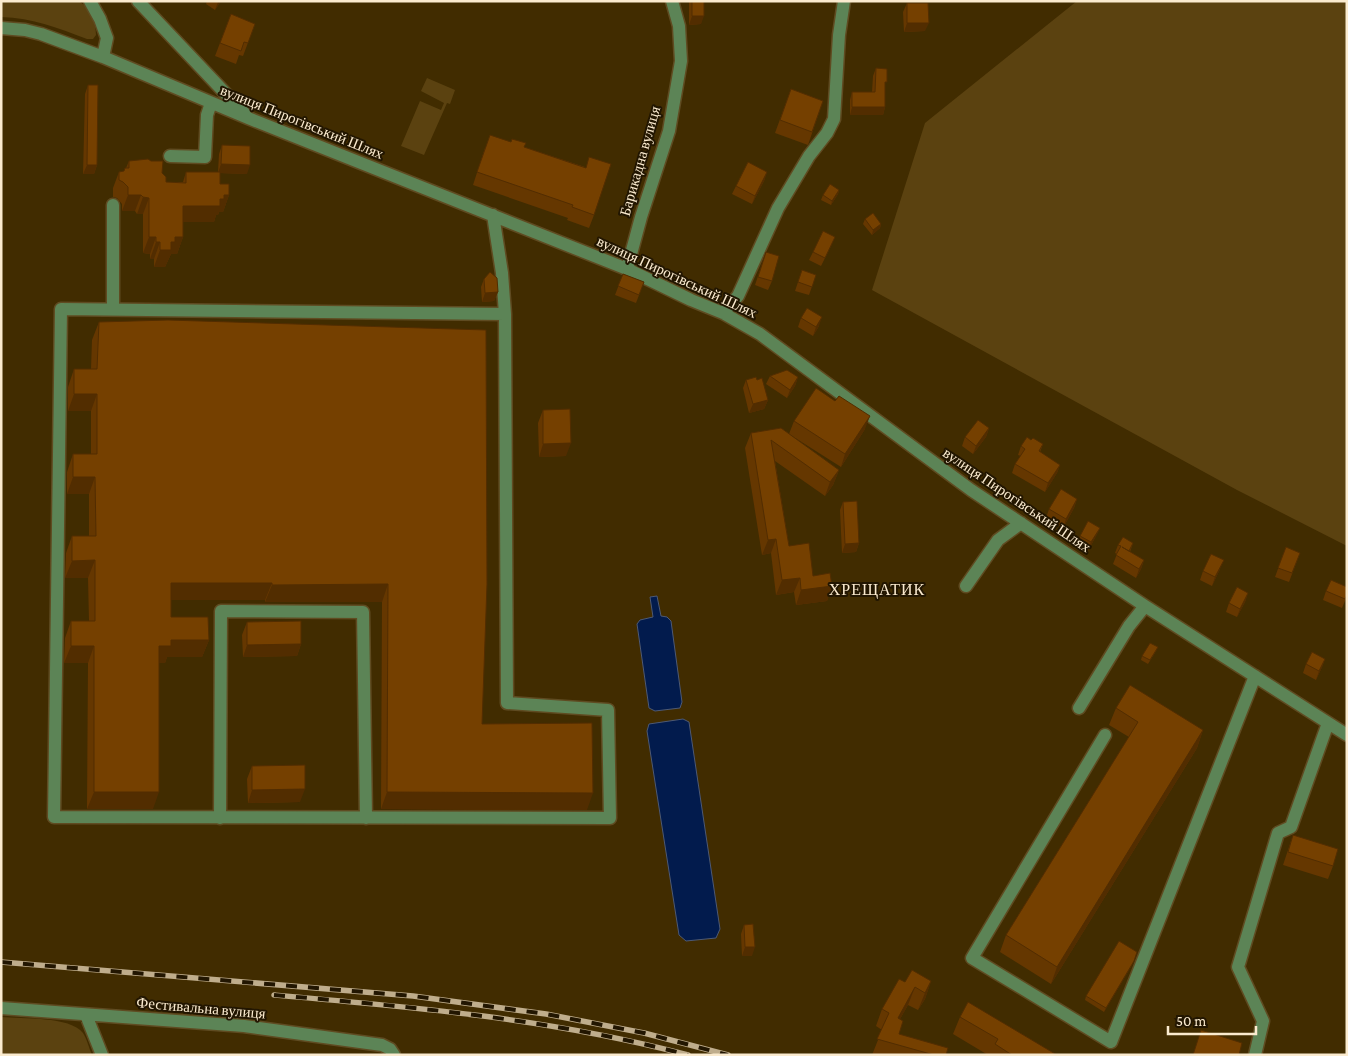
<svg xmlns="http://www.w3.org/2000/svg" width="1348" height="1056" font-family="'Crimson Pro',serif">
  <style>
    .green { fill: #5b4210 }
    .water { fill: #021b4d; stroke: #4d5974 }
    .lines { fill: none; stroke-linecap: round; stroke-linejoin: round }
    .minor-casing { stroke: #5f4b21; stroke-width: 15 }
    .minor { stroke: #5c8456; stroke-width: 12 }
    .rail-casing { stroke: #bfad8c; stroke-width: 5.5 }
    .rail { stroke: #221601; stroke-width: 4; stroke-dasharray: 11; stroke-linecap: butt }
    .wall { fill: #653700 }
    .shaded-wall { fill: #522d00 }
    .building { fill: #754000; stroke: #522d00 }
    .labels { text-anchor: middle; stroke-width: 4; stroke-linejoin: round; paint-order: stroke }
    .street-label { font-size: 15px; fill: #fbebcf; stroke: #221601 }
    .neighbourhood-label { font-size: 16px; letter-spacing: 1px; fill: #fbebcf; stroke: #221601 }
  </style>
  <rect width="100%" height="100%" fill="#412c00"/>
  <!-- green -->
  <path class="green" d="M1,1H79C90,8 96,23 96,35L93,39H87C58,28 33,18 1,17Z
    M1077,1H1347V546L1237,490L872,290L925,123Z
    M427,78L455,90L450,104L447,103L424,155L401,146L420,101L441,110L444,103L421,91Z
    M1,1017C22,1019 70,1016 83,1033C87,1039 89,1048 92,1055H1Z"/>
  <!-- water -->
  <path class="water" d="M657,596L661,616L667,617L671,621L682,702L680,708L655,711L649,708L637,624L640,620L653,617L650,597Z
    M683,719L689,722L720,929L716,938L686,941L679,935L647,731L649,724Z"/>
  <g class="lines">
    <defs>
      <path id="minor" d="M90,1L100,19L107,38L103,57
        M138,1L245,114
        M1,28L25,30L41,34L103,57L248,118L627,269L691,300L723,313L760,334L971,490L1145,606L1347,735
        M170,156L205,157L207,115L211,103
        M493,215L502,273L505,314V318L507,703L608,710L610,818L54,817L61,309L505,314
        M627,269L641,217L669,131L681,61L679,26L672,1
        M113,309V205
        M723,313L738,296L778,208L809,156L827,133L834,119L839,35L844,1
        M966,586L998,540L1021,523
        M1079,708L1129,626L1145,606
        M1105,735L972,958L1111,1042L1255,676
        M220,818L221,611L363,612L366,818
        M1,1008L244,1026L382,1045L390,1049L394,1055
        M86,1015L102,1055
        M1255,1055L1263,1021L1238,967L1278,833L1291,827L1328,723"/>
    </defs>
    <!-- minor casing -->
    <use href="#minor" class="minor-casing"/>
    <!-- minor -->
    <use href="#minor" class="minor"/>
    <defs>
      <path id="rail" d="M1,962L413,996L546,1014L644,1033L728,1055
        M274,995C413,1007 553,1019 688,1055"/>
    </defs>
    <!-- rail casing -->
    <use href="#rail" class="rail-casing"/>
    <!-- rail -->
    <use href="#rail" class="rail"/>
  </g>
  <!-- wall -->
  <path class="wall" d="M207,1H221L215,10L206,4Z
    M689,1H704L701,24L689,25Z
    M907,3L925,31L904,32L903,12Z
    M231,14L255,24L243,56L239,55L236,64L215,56Z
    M876,68L885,107L883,115H850V100L852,92H872L873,76Z
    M88,85L97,165L94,174H83L85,94Z
    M791,89L823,101L808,145L775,133Z
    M222,145L247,174L220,173V184L229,195L223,212H219L218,215H216L214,222H183V237L177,254H171L165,267H154V259H150V254L143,253V214H137L135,211H122V204L117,198L113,197V188L119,172L124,171L125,168H126L129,161L162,173L166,182H183L186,172H218L219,154Z
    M524,147L585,167L594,215L589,228L567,220L568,218L473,185L485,148Z
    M767,172L764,181L752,204L732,194L736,186Z
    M839,190L838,194L831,205L821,200L823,195Z
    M865,219L881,224L880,228L872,235L863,224Z
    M835,237L831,246L821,266L809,260L813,252Z
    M766,252L772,281L768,290L755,285Z
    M802,270L816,275L809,295L795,291Z
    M623,274L644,282L636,303L615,295Z
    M484,279L498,292L494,301L482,302L481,287Z
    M801,318L819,326L813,336L798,327Z
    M99,322L486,330L482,724L587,810L381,809L382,602H265V600H171V617L209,640L202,657H167L165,663H159L153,809H87L88,663H64L65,638L71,621H89L88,578H65L66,553L72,536H89V494H67V472L73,454H91V411H68V387L74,369H91L92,340Z
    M770,376L798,377L795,386L787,398L766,384Z
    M746,380H757L768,400L764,409L749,413L743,388Z
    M543,410L566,456L539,457L538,423Z
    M794,421L865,429L841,467L789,434Z
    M781,428L839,470L833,485L825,496L775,461L789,546L813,576L832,586L827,601L796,605L794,592L776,595L771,553L762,555L745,448L751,433Z
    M989,428L986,437L973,454L962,446L965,437Z
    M1031,440L1043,444L1040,452L1060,465L1057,473L1045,492L1012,473L1015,464L1021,456L1018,455L1021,446Z
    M1077,499L1074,508L1063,528L1046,518L1049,509Z
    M843,502L859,543L856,552L842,553L840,510Z
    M1100,528L1096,536L1088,551L1076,545L1080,536Z
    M1133,543L1130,552L1144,560L1141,569L1136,578L1113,564L1117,554L1115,553L1118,545Z
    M1286,547L1300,553L1289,582L1275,577Z
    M1220,569L1212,586L1200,580L1203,571Z
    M1347,587V596L1342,608L1323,600L1326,591Z
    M1248,593L1245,602L1237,617L1226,612L1229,603Z
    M247,622L301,644L297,656L243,657L242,635Z
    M1158,647L1156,651L1148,664L1141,660L1142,656Z
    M1325,659L1322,667L1316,680L1303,673L1306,664Z
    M1116,708L1203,730L1197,748L1051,984L1000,952L1006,935L1129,737L1109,725Z
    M252,766L300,802L248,803L247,779Z
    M1293,835L1333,866L1328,879L1283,865Z
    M744,925L752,956H742L741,934Z
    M1137,952L1132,965L1104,1012L1085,1000L1086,996Z
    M931,981L925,999L918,1010L908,1005L900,1019L899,1034L946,1055H872L882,1030L876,1026L882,1009L905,982Z
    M960,1017L1057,1055H988L953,1034Z"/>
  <!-- shaded-wall -->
  <path class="shaded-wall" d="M218,1H221L215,10L218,2Z
    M692,16H704L701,24L689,25Z
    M907,23H929L925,31L904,32Z
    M852,107H885L883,115H850Z
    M221,164L250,165L247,174L218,173Z
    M87,165H97L94,174H83Z
    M767,172L764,181L752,204L755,196Z
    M839,190L838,194L831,205L832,201Z
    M128,195H141L135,211H122Z
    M224,195H229L223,212H219L218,215H216L214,222H177L183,206Z
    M143,197L149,198L143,214H137Z
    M881,224L880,228L872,235L873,230Z
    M149,237H156L150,254L143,253Z
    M175,237H183L177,254H171L165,267H154L160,250Z
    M156,242H160L154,259H150Z
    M498,292L494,301L482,302L485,293Z
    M822,317L819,326L813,336L816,327Z
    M798,377L795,386L787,398L790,390Z
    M74,394H97L91,411H68Z
    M768,400L764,409L749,413L753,404Z
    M870,416L865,429L841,467L845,454Z
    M989,428L986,437L973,454L976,446Z
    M571,443L566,456L539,457L543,444Z
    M1060,465L1057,473L1045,492L1048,483Z
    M839,470L833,485L825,496L830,482Z
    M73,477H95L89,494H67Z
    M1077,499L1074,508L1063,528L1066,519Z
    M1100,528L1096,536L1088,551L1091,542Z
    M776,539L771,553L762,555L768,540Z
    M859,543L856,552L842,553L845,544Z
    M95,560L88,578H65L72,561Z
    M1144,560L1141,569L1136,578L1139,569Z
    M1224,560L1220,569L1212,586L1215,577Z
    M800,578L794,592L776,595L782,580Z
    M171,583H272L265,600H165Z
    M388,584L382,602H265L272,585Z
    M832,586L827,601L796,605L801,590Z
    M1248,593L1245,602L1237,617L1240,609Z
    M171,640H209L202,657H167L165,663H153L159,646Z
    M301,644L297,656L243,657L247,645Z
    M71,646H94L88,663H64Z
    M1325,659L1322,667L1316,680L1319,671Z
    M1203,730L1197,748L1051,984L1057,967Z
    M305,789L300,802L248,803L252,790Z
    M94,792H159L153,809H87Z
    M387,792L593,793L587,810L381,809Z
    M745,947H755L752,956H742Z
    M1134,961L1132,965L1104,1012L1106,1008Z
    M931,981L925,999L918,1010L925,993Z
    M915,987L908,1005L891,1035L898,1018Z"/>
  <!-- building -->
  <path class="building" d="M692,1H704V16H692Z
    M907,3H928L929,23H907Z
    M231,14L255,24L248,43L244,42L241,51L220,43Z
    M876,68L887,69V82H885V107H852V92H875Z
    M88,85H98L97,165H87Z
    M791,89L823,101L812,132L780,120Z
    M490,135L511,142L512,139L526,143L524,147L586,168L589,157L611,164L594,215L572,207L573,205L477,172Z
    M222,145L250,146V165L221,164Z
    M148,159L151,161H163L162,173L166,177V182L186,183V172H220V184H229V195H224V199H220V206H183V237H175V242H171V250H160V242H156V237H149V198L143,197L141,195H128V187L123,182L119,180V172L124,171L125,168H129V161Z
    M748,162L767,172L755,196L736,186Z
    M830,184L839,190L832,201L823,195Z
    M873,213L881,224L873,230L865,219Z
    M823,231L835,237L825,258L813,252Z
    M766,252L779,256L772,281L758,277Z
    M802,270L816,275L812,287L798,282Z
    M490,272L497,278L498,292L485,293L484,279Z
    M623,274L644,282L639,295L618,286Z
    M807,308L822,317L816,327L801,318Z
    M168,320L486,330L487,584L482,724L592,723L593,793L387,792L388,584L272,585V583H171V617H208L209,640H171V646H159V792H94V646H71V621H95V560L72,561V536H96L95,477H73V454H97V394H74V369H97L99,322Z
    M787,370L798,377L790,390L770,376Z
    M756,377L757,380L762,378L768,400L753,404L746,380Z
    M816,388L835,401L839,396L870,416L845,454L794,421Z
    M570,409L571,443L543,444V410Z
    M978,420L989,428L976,446L965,437Z
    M781,428L839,470L830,482L771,440L789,546L809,543L813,576L830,573L832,586L801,590L800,578L782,580L776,539L768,540L751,433Z
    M1027,437L1031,440L1033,438L1043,444L1039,451L1060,465L1048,483L1015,464L1025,449L1021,446Z
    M1061,489L1077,499L1066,519L1049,509Z
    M857,501L859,543L845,544L843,502Z
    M1088,521L1100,528L1091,542L1080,536Z
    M1123,537L1133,543L1129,551L1122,547L1144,560L1139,569L1116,555L1121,546L1118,545Z
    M1286,547L1300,553L1292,573L1278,568Z
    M1211,554L1224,560L1215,577L1203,571Z
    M1331,580L1347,587V595L1345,599L1326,591Z
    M1237,587L1248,593L1240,609L1229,603Z
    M301,621V644L247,645V622Z
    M1150,643L1158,647L1150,660L1142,656Z
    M1312,652L1325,659L1319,671L1306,664Z
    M1130,685L1203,730L1057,967L1006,935L1138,722L1116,708Z
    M305,765V789L252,790V766Z
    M1293,835L1338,849L1333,866L1288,852Z
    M753,924L755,947H745L744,925Z
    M1119,941L1137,952L1134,961L1106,1008L1086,996Z
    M912,970L931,981L925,993L915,987L898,1018L903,1021L899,1034L948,1048L946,1055H934L877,1039L889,1013L882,1009L899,979L905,982Z
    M968,1002L1057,1055H1012L995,1044L998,1039L960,1017Z
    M1201,1030L1242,1043L1239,1055H1193Z"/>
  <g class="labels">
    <!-- street labels -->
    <g class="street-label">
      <text transform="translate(302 122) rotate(22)" y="5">вулиця Пирогівський Шлях</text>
      <text transform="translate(640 161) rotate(-74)" y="5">Барикадна вулиця</text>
      <text transform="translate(677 277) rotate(25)" y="5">вулиця Пирогівський Шлях</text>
      <text transform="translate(1017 500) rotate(34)" y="5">вулиця Пирогівський Шлях</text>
      <text transform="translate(201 1008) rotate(5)" y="5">Фестивальна вулиця</text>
    </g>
    <!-- neighbourhood labels -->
    <g class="neighbourhood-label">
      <text x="877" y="595">ХРЕЩАТИК</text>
    </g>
  </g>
  <!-- border -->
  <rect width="1348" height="1056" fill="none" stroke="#fbebcf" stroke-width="5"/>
  <!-- scale -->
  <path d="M1168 1026v8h88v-8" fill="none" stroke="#fbebcf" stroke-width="2.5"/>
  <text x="1176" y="1026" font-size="15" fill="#fbebcf" stroke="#221601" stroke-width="4" paint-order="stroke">50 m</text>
</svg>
